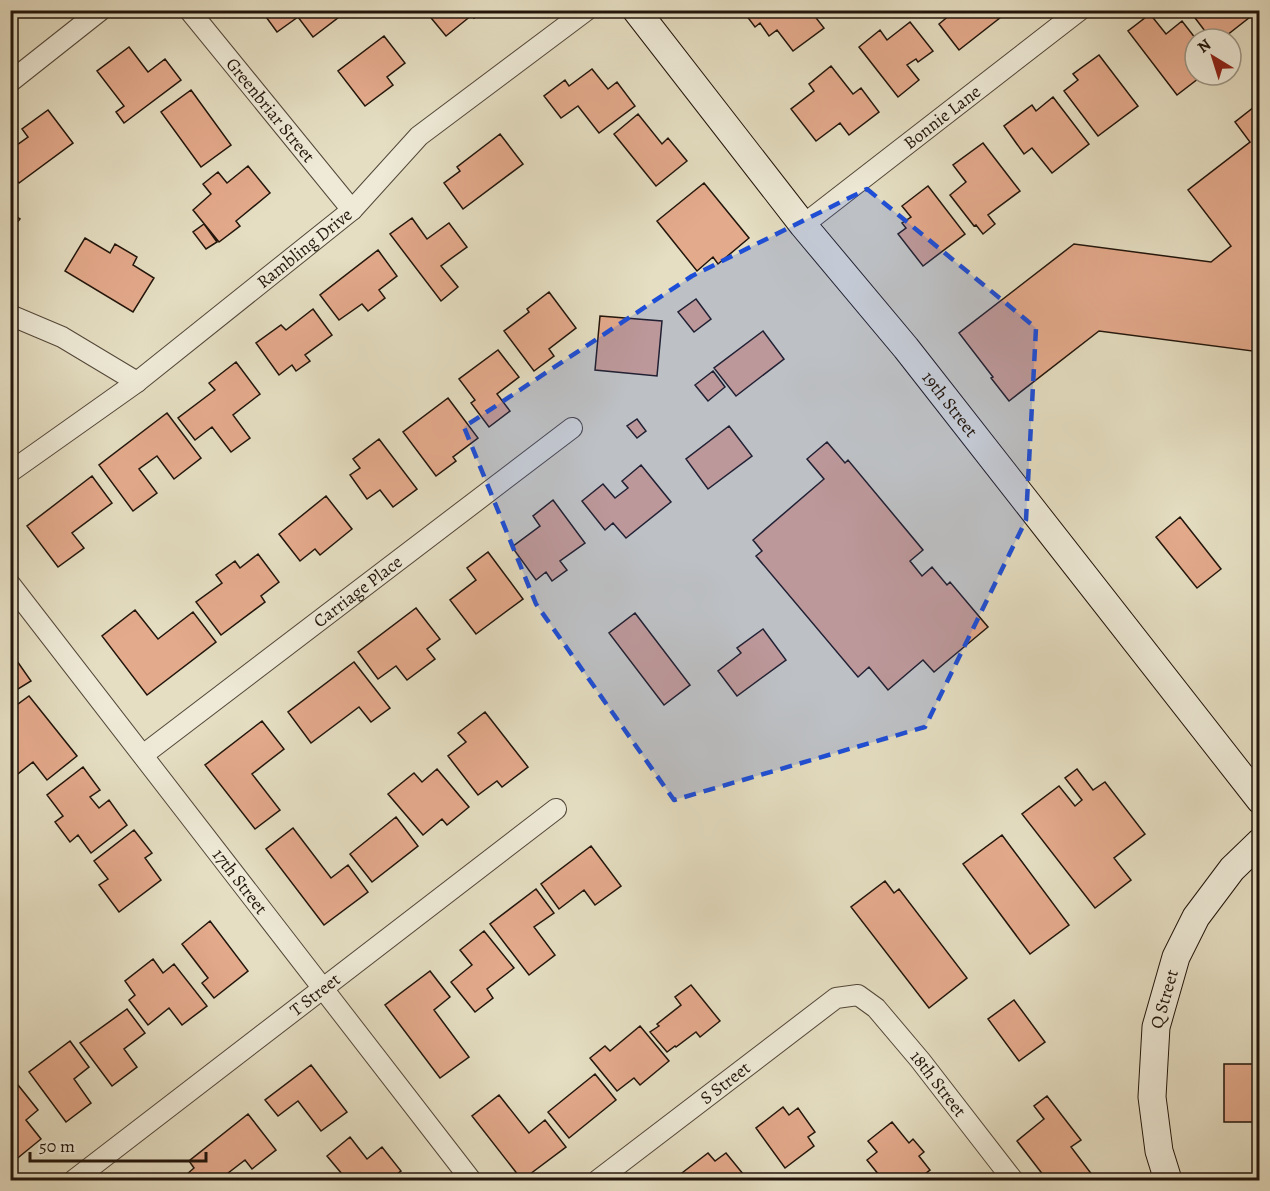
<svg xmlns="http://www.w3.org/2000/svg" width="1270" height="1191" font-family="Alegreya,serif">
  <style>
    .building { fill: #e4aa8c; stroke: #22150b; stroke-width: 1.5 }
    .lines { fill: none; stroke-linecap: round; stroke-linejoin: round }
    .street-casing { stroke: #534739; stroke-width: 22 }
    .secondary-casing { stroke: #22150b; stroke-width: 29 }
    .street { stroke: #eeead7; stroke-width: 20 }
    .secondary { stroke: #eeead7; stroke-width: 27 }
    .marked { fill: #1d4ed8; fill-opacity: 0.2; stroke: #1d4ed8; stroke-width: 4.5; stroke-dasharray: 12 8; stroke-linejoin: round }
    .labels { text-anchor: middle; stroke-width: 6; stroke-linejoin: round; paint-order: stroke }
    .street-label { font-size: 18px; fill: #22150b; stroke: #eeead7 }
  </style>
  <rect width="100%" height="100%" fill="#e5dec2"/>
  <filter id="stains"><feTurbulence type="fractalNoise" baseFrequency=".00333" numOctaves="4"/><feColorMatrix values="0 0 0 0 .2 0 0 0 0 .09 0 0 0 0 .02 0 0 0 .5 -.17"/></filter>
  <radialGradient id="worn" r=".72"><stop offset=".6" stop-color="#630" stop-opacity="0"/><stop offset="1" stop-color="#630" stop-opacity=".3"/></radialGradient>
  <!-- building -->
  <path class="building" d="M261,10H334L339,17L313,37L298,17L277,32Z
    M430,10H483L474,18L472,15L446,36L427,13Z
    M797,10L802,17L810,10L824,28L793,51L777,30L769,36L760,23L755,27L743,11Z
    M956,10H1010L959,50L939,24Z
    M1189,10H1259L1222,39H1208L1206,36L1208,35Z
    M1150,14L1166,34L1182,21L1196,39H1195V75H1203L1177,95L1128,31Z
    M910,22L933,51L918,62L916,59L907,65L919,80L898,97L859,47L880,30L887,40Z
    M384,36L405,63L387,77L393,85L365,106L338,71Z
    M129,47L148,72L165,59L181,80L124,123L116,112L124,106L97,71Z
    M1099,55L1138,106L1098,136L1064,91L1078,80L1073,74Z
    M831,66L853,94L861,88L879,112L849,135L840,123L816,141L791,109L814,91L809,84Z
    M592,69L608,89L617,82L635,106L599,133L578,106L561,118L544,96L565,80L569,86Z
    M191,90L231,145L201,167L161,112Z
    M1053,97L1089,144L1052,173L1032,148L1024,154L1004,126L1032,105L1036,111Z
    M1254,107L1260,114V352L1099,331L1009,401L991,378L993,377L959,333L1074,244L1211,262L1231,246L1188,190L1250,142L1235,122Z
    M48,110L73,143L19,183L10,172V150L28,137L22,129Z
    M638,114L662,144L668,138L687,161L656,186L614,134Z
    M500,134L523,164L463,209L444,183L460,171L457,167Z
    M983,143L1020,191L988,215L995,224L983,234L976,225L974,226L950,195L966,182L953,165Z
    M248,166L270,193L236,221L240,226L219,242L193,210L211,194L203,184L218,172L227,183Z
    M704,183L749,238L718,264L713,257L697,271L657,221Z
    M928,186L965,234L923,266L898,234L906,228L902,223L911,217L902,206Z
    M10,212L20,219L10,231Z
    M412,218L427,239L449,223L467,247L441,266L458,287L441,301L390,234Z
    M204,224L217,242L206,249L193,232Z
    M85,238L110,253L115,244L137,257L133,265L154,278L133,312L65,271Z
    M378,250L397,276L379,290L385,298L368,311L362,304L339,320L320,295Z
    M549,292L576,328L549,349L554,356L534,371L504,331L529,312L527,309Z
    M696,299L711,319L694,332L678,312Z
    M313,309L332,335L305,355L310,361L296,371L292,365L279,375L256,343L281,325L286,330Z
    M600,316L662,321L657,376L595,370Z
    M763,331L784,359L736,396L714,368Z
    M498,350L519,377L497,394L510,411L489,427L471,403L475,400L459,379Z
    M236,362L260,394L233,415L250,438L231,452L212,427L195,440L178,418L215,390L209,383Z
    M713,371L725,387L708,401L695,385Z
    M448,398L478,438L453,457L456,461L436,476L403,432Z
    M167,413L201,458L174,479L157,456L139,469L157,493L133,511L99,465Z
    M637,419L646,431L637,438L627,426Z
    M729,426L752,456L708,489L686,459Z
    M379,439L417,489L393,507L380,490L367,499L350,475L360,468L353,459Z
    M827,442L845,463L848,460L923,550L910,561L922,576L932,567L947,585L950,582L988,627L934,672L923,660L888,690L869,667L858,677L756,556L762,551L753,540L824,479L807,459Z
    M641,465L671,502L626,538L613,523L605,530L582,501L603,484L615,498L628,488L622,481Z
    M92,476L112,503L72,533L84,548L58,567L27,526Z
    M326,496L352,529L320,555L315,549L300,561L279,534Z
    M553,500L585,543L560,561L567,570L552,581L546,572L536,580L512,547L540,526L533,516Z
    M1180,517L1221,569L1197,588L1156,537Z
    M488,552L523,599L476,634L450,600L476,580L467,568Z
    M258,554L279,582L261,596L265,602L221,635L196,602L222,583L216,575L235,561L240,568Z
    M416,608L440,639L427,649L435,659L407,680L396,666L378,679L358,652Z
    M135,610L158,639L193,612L216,642L147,695L102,636Z
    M635,613L690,685L664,705L609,633Z
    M763,629L786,660L737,696L718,671L741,653L737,648Z
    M10,651L31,681L10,694Z
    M354,662L390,708L371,722L359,707L311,743L288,712Z
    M29,696L77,756L47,780L33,762L14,777L10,773V735L12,734L10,732V710Z
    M485,712L528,767L502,787L497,781L478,795L448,756L466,742L458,733Z
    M262,721L284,749L252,774L280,810L255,829L205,765Z
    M83,767L100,790L90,797L99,808L109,800L127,825L91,853L78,835L70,842L55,822L63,816L47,795Z
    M437,769L469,807L447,825L442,819L423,835L388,794L414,773L422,782Z
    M1077,769L1093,790L1105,782L1145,834L1114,858L1131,880L1095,908L1022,814L1059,786L1075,806L1082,800L1065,778Z
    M396,817L418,846L372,882L350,854Z
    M293,828L331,878L348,865L368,892L324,925L266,849Z
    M134,830L152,853L145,858L161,880L119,912L99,885L108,879L94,861Z
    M1002,835L1069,925L1030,954L963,864Z
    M591,846L621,886L595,905L584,890L559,909L541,884Z
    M885,881L894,893L899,889L967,978L929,1008L851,907Z
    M536,889L554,913L534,927L555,955L529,975L490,924Z
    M210,921L248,971L214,998L202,983L208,978L182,944Z
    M484,931L514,968L487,989L493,998L475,1012L451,982L472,965L460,950Z
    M153,959L163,973L174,964L207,1006L182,1025L169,1008L148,1025L129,1000L135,995L125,981Z
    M430,971L450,997L434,1010L469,1057L440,1078L385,1005Z
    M691,985L720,1021L700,1037L696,1032L676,1047L675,1046L667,1052L650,1032L659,1026L657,1024L681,1005L675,997Z
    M1014,1000L1045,1042L1019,1061L988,1019Z
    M127,1009L145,1033L124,1049L137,1067L112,1086L80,1043Z
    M640,1026L669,1061L640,1085L634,1078L617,1091L590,1058L605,1046L610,1051Z
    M70,1041L89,1067L74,1079L91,1103L66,1122L29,1072Z
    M1224,1064H1260V1122H1224Z
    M311,1065L347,1112L321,1131L298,1101L278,1116L265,1100Z
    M595,1074L616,1100L569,1138L548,1112Z
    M10,1075L38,1110L26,1120L41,1139L14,1161L10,1157Z
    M499,1095L529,1133L545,1120L566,1147L522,1180L472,1116Z
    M1047,1096L1081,1140L1071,1147L1096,1180H1047L1017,1141L1044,1119L1034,1106Z
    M783,1107L789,1115L798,1108L815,1132L808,1137L814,1146L785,1168L756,1128Z
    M248,1114L276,1150L252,1169L245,1160L219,1180H190L186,1175L194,1168L189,1161Z
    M892,1122L909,1143L913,1139L924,1152L919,1156L930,1170L917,1180H896L891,1175L883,1180L867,1160L877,1152L868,1141Z
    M350,1137L367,1159L382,1147L401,1171L389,1180H347L327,1156Z
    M708,1153L715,1161L726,1153L748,1180H682L678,1176Z"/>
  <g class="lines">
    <defs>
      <g id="street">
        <path id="s1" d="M189,10L352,210"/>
        <path d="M10,82L101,10"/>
        <path id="s2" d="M803,225L1080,10"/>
        <path d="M10,315L62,337L137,382"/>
        <path id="s3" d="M10,472L137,382L352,210L419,136L587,10"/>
        <path id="s4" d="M10,584L471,1180"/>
        <path id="s5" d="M143,755L572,428"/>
        <path id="s6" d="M74,1180L556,809"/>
        <path id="s7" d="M598,1180L836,998L858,995L876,1008L920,1060L1013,1180"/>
      </g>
      <g id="secondary">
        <path id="s8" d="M636,10L803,225L906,348L1260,800"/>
        <path id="s9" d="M1168,1180L1159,1151L1152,1097L1156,1027L1176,957L1196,917L1232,869L1260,842"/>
      </g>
    </defs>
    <!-- street casing -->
    <use href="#street" class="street-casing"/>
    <!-- secondary casing -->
    <use href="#secondary" class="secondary-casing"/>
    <!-- street -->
    <use href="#street" class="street"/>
    <!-- secondary -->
    <use href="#secondary" class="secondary"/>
  </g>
  <!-- marked area -->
  <path class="marked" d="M867,189L1036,328L1026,520L925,727L674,800L536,604L464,427L692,276Z"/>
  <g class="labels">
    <!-- street labels -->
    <g class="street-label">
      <text dy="6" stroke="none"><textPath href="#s1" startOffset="129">Greenbriar Street</textPath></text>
      <text dy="6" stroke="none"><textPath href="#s2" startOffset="176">Bonnie Lane</textPath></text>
      <text dy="6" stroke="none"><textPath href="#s3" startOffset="370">Rambling Drive</textPath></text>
      <text dy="6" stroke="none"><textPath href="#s8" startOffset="504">19th Street</textPath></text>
      <text dy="6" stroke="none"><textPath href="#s5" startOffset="270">Carriage Place</textPath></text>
      <text dy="6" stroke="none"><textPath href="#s4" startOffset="376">17th Street</textPath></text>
      <text dy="6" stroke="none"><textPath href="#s6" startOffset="304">T Street</textPath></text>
      <text dy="6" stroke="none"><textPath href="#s9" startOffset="184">Q Street</textPath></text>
      <text dy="6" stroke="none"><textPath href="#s7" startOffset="160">S Street</textPath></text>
      <text dy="6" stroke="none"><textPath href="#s7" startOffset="442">18th Street</textPath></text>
    </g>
  </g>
  <!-- margin -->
  <rect width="1270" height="1191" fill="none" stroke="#e5dec2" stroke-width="36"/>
  <rect x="12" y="12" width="1246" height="1167" fill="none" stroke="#22150b" stroke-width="3"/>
  <rect x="18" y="18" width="1234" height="1155" fill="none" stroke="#22150b" stroke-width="1.5"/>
  <!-- north arrow -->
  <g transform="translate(1213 57) rotate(322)"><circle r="28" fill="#eeead7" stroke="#9c9585" stroke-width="1.5"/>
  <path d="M0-4.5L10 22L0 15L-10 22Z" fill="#8f2418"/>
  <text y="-9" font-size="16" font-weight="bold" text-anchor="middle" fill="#22150b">N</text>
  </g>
  <!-- scale -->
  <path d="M30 1152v9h176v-9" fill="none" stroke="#22150b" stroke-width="3"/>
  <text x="39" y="1152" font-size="18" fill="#22150b" stroke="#eeead7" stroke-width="4.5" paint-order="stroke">50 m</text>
  <rect width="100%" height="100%" filter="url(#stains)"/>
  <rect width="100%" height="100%" fill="url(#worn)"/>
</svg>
